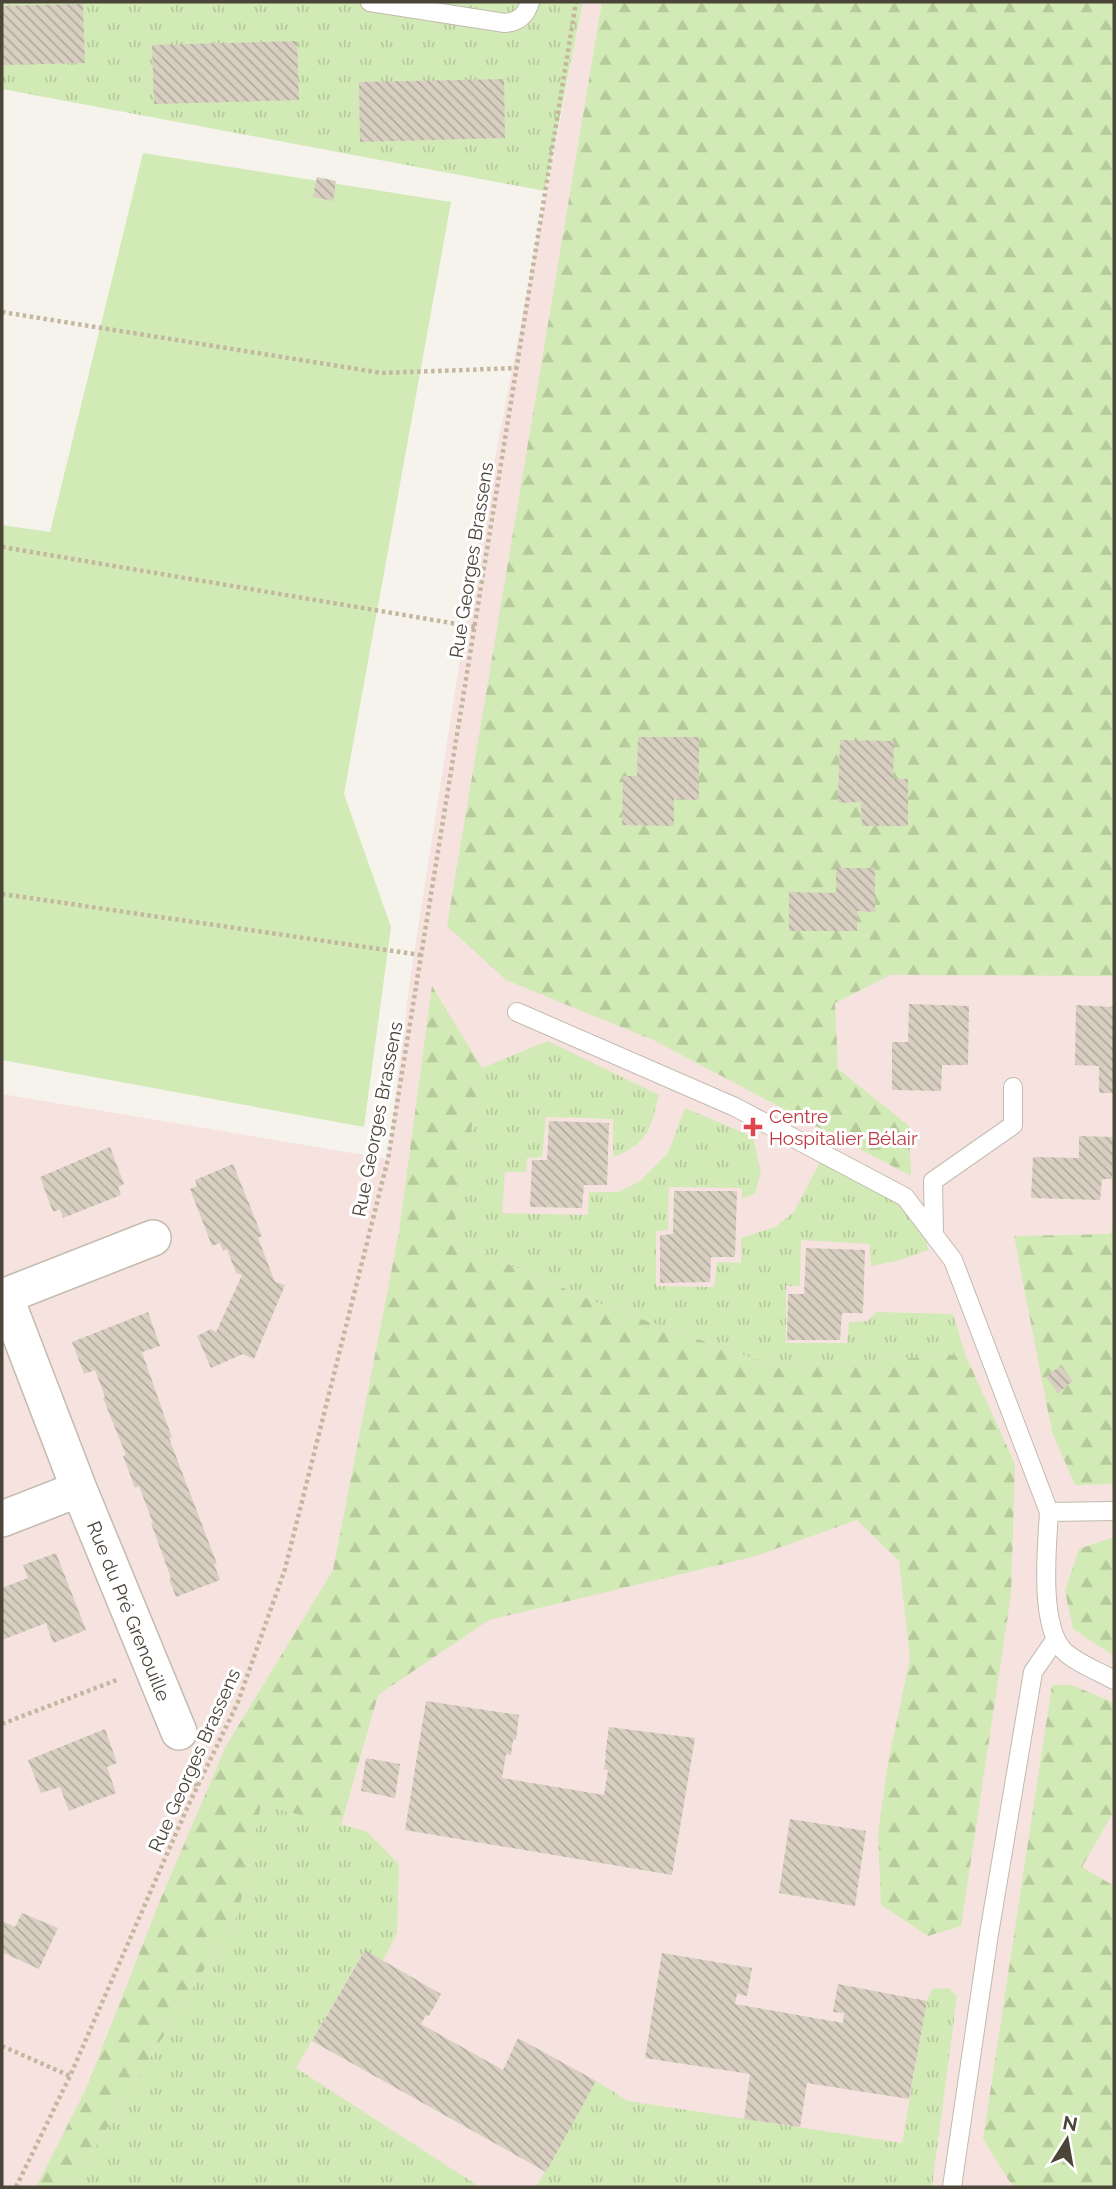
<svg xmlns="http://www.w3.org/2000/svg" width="1116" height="2189" font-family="Raleway,sans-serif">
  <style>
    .medical { fill: #f6e3e0 }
    .grass { fill: url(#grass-tufts) }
    .forest { fill: url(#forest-firs) }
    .garden { fill: #d2eab5 }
    .building { fill: url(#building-back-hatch) }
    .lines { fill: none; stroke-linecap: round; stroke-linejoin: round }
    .lane-casing { stroke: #c2bbae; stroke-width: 20 }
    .street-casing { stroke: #c2bbae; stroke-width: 38 }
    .path { stroke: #c4b79f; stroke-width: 4.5; stroke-dasharray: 3.5 3.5; stroke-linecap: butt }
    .lane { stroke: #fff; stroke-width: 18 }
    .street { stroke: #fff; stroke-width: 35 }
    .health-dot { fill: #e0444e; stroke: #fff; stroke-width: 2.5 }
    .labels { text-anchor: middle; stroke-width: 6; stroke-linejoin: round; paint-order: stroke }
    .street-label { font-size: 19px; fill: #4b4439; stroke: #fff }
    .health-label { font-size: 19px; fill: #be3a42; stroke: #fff; text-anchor: start }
  </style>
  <defs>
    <pattern id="grass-tufts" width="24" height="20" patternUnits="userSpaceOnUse" patternTransform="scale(1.75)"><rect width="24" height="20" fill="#d2eab5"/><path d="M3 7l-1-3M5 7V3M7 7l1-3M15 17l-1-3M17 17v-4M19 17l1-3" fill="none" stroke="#b6ca9c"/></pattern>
    <pattern id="forest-firs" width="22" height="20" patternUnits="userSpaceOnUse" patternTransform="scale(1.75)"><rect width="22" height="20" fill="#d2eab5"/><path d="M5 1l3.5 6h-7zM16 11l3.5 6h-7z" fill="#b6ca9c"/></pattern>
    <pattern id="building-back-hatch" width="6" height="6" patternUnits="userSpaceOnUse" patternTransform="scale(1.75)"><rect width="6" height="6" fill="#d8cfc1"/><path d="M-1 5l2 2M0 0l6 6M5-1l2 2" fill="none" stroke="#b1aa9e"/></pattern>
  </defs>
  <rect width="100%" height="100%" fill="#f6f3ec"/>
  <!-- medical -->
  <path class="medical" d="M583,2H1114V2187H2V1094L388,1159L410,980L476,557Z"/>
  <!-- grass -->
  <path class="grass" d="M2,2H583L545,191L2,89Z
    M548,1041L659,1095C650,1130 649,1143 613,1157V1119L546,1117L542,1157L527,1158L526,1172H505L502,1213L588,1215L589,1192H619L640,1181L668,1153L685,1108L753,1137L761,1173L755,1193L742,1199V1188L669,1187L668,1230L656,1231V1286L714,1287L717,1262L741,1263V1238L775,1227L794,1212L820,1162L894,1200L926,1237L928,1250L897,1261L871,1266L870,1244L801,1240L800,1286H786V1343H847L849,1322L868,1321L876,1312L953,1314L965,1354L777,1367L610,1308L480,1252L451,1245L482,1068Z
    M261,1804L366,1831L399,1864L397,1933L383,1961L364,1951L296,2068L480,2187H71L238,1914Z
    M948,1988L957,1996L932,2187H536L596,2081L628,2101L902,2143L927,2000L932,1989Z"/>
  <!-- forest -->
  <path class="forest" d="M602,2H1114V976L890,975L835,1003L838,1069L909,1126L911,1176L653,1040L506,980L447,926Z
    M432,986L482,1068L451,1245L480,1252L610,1308L777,1367L965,1354L1015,1464L1011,1595L961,1926L928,1936L881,1905L878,1833L888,1763L910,1658L899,1561L857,1520L753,1557L489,1620L378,1695L341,1825L261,1805L238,1914L71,2187H36L86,2089L159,1903L226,1746L333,1570L399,1232Z
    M1114,1226V1484L1075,1485L1052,1432L1014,1236L1110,1234Z
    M1114,1537V1656L1073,1629L1065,1591L1079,1549Z
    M1052,1685H1072L1114,1703V1811L1082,1867L1114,1886V2187H1013L983,2139Z"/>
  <!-- garden -->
  <path class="garden" d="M143,153L451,202L344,794L391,927L364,1127L2,1060V525L50,532Z"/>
  <!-- building -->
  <path class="building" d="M83,4L85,63L2,65V6Z
    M297,41L299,100L154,104L152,45Z
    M504,79L505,138L360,142L359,82Z
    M317,177L336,181L333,201L313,197Z
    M638,737H699V800L674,799V826L622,825L623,776H637Z
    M840,740L894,741L893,779H908V826H862L861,802L838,803Z
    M836,868H875V912L857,911V931H789V892L836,893Z
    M909,1004L969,1006L968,1065H942L941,1091L892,1090V1042H908Z
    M1076,1005L1114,1007V1093H1099V1066L1075,1065Z
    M549,1121L609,1123L607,1185H584L582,1208L530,1207L532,1160H547Z
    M1079,1136L1114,1137L1112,1179H1102L1100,1200L1031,1198L1033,1157L1079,1158Z
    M110,1147L124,1184L118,1187L121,1195L63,1218L60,1209L53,1212L40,1177Z
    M233,1164L262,1236L258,1238L275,1282L285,1285L254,1359L243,1354L211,1368L197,1336L211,1329L216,1332L242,1275L236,1273L227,1249L223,1251L220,1243L212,1246L190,1189L197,1186L195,1180Z
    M674,1191H737L735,1257H711L710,1282L660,1283V1235L673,1234Z
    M806,1248L865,1250L863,1313H842L840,1340H787L788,1294H804Z
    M148,1312L160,1346L142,1352L172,1438H169L217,1564H214L220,1580L176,1597L169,1579L171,1578L151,1523H153L139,1486L135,1488L123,1456L126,1455L103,1398L105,1397L95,1370L84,1374L72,1342Z
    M1061,1365L1073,1381L1058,1393L1046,1377Z
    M56,1553L86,1630L53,1643L46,1623L2,1640V1588L28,1578L23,1565Z
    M426,1701L519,1715L516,1740H513L511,1755L506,1754L502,1778L604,1795L608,1770L604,1769L606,1756H605L609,1727L695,1738L672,1875L405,1830Z
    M105,1729L117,1763L107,1767L116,1793L69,1811L60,1787L41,1793L28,1760Z
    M366,1758L400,1764L395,1798L361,1791Z
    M790,1819L866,1831L855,1906L779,1893Z
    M22,1913L58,1928L39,1969L4,1953L2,1958V1921L15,1927Z
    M365,1950L441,1994L429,2016L426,2015L421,2024L503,2070L518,2038L596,2081L546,2172L312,2041Z
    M662,1953L752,1968L747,1996L737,1994L735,2004L843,2023L844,2013L833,2012L838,1984L927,2001L909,2099L807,2083L800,2127L744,2119L750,2074L645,2058Z"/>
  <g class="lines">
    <defs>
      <path id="lane" d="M370,2L505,23C519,22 526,15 530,2
        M517,1012L735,1107L905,1197L953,1260L1049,1512L1114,1511
        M934,1235L933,1181L1013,1125V1087
        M1049,1512C1047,1546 1039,1624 1063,1650C1074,1662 1100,1672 1114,1680
        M952,2187L989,1934L1033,1672L1055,1640"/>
      <path id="street" d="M2,1295L5,1296L79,1489L179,1732
        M5,1296L153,1238
        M2,1519L79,1489"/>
    </defs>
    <!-- lane casing -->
    <use href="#lane" class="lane-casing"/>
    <!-- street casing -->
    <use href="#street" class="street-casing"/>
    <!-- path -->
    <path class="path" d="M2,312L382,373L517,368
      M2,547L475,627
      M2,894L421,955
      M2,1724L119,1679
      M189,1763L197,1787
      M2,2046L70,2076
      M16,2187L70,2076L188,1806L238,1702L285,1569L388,1159L576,2"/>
    <!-- lane -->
    <use href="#lane" class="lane"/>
    <!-- street -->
    <use href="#street" class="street"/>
  </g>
  <!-- markers -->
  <path class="health-dot" d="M749.5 1116.5h7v7h7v7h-7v7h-7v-7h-7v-7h7z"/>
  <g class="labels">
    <!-- street labels -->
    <g class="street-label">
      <text transform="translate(471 560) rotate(-81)" y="7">Rue Georges Brassens</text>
      <text transform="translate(377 1119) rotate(-79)" y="7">Rue Georges Brassens</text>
      <text transform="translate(129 1611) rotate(68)" y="7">Rue du Pré Grenouille</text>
      <text transform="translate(194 1760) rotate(-66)" y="7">Rue Georges Brassens</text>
    </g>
    <!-- health labels -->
    <g class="health-label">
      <text x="769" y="1123">Centre<tspan x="769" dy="22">Hospitalier Bélair</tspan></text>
    </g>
  </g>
  <!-- border -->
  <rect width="1116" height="2189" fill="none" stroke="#4b4439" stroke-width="7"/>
  <!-- north arrow -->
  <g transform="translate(1067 2140) rotate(11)" stroke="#ffffff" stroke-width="5" paint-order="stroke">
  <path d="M0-5L12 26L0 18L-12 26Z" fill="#4b4439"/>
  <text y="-10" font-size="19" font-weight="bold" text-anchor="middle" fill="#4b4439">N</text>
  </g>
</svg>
